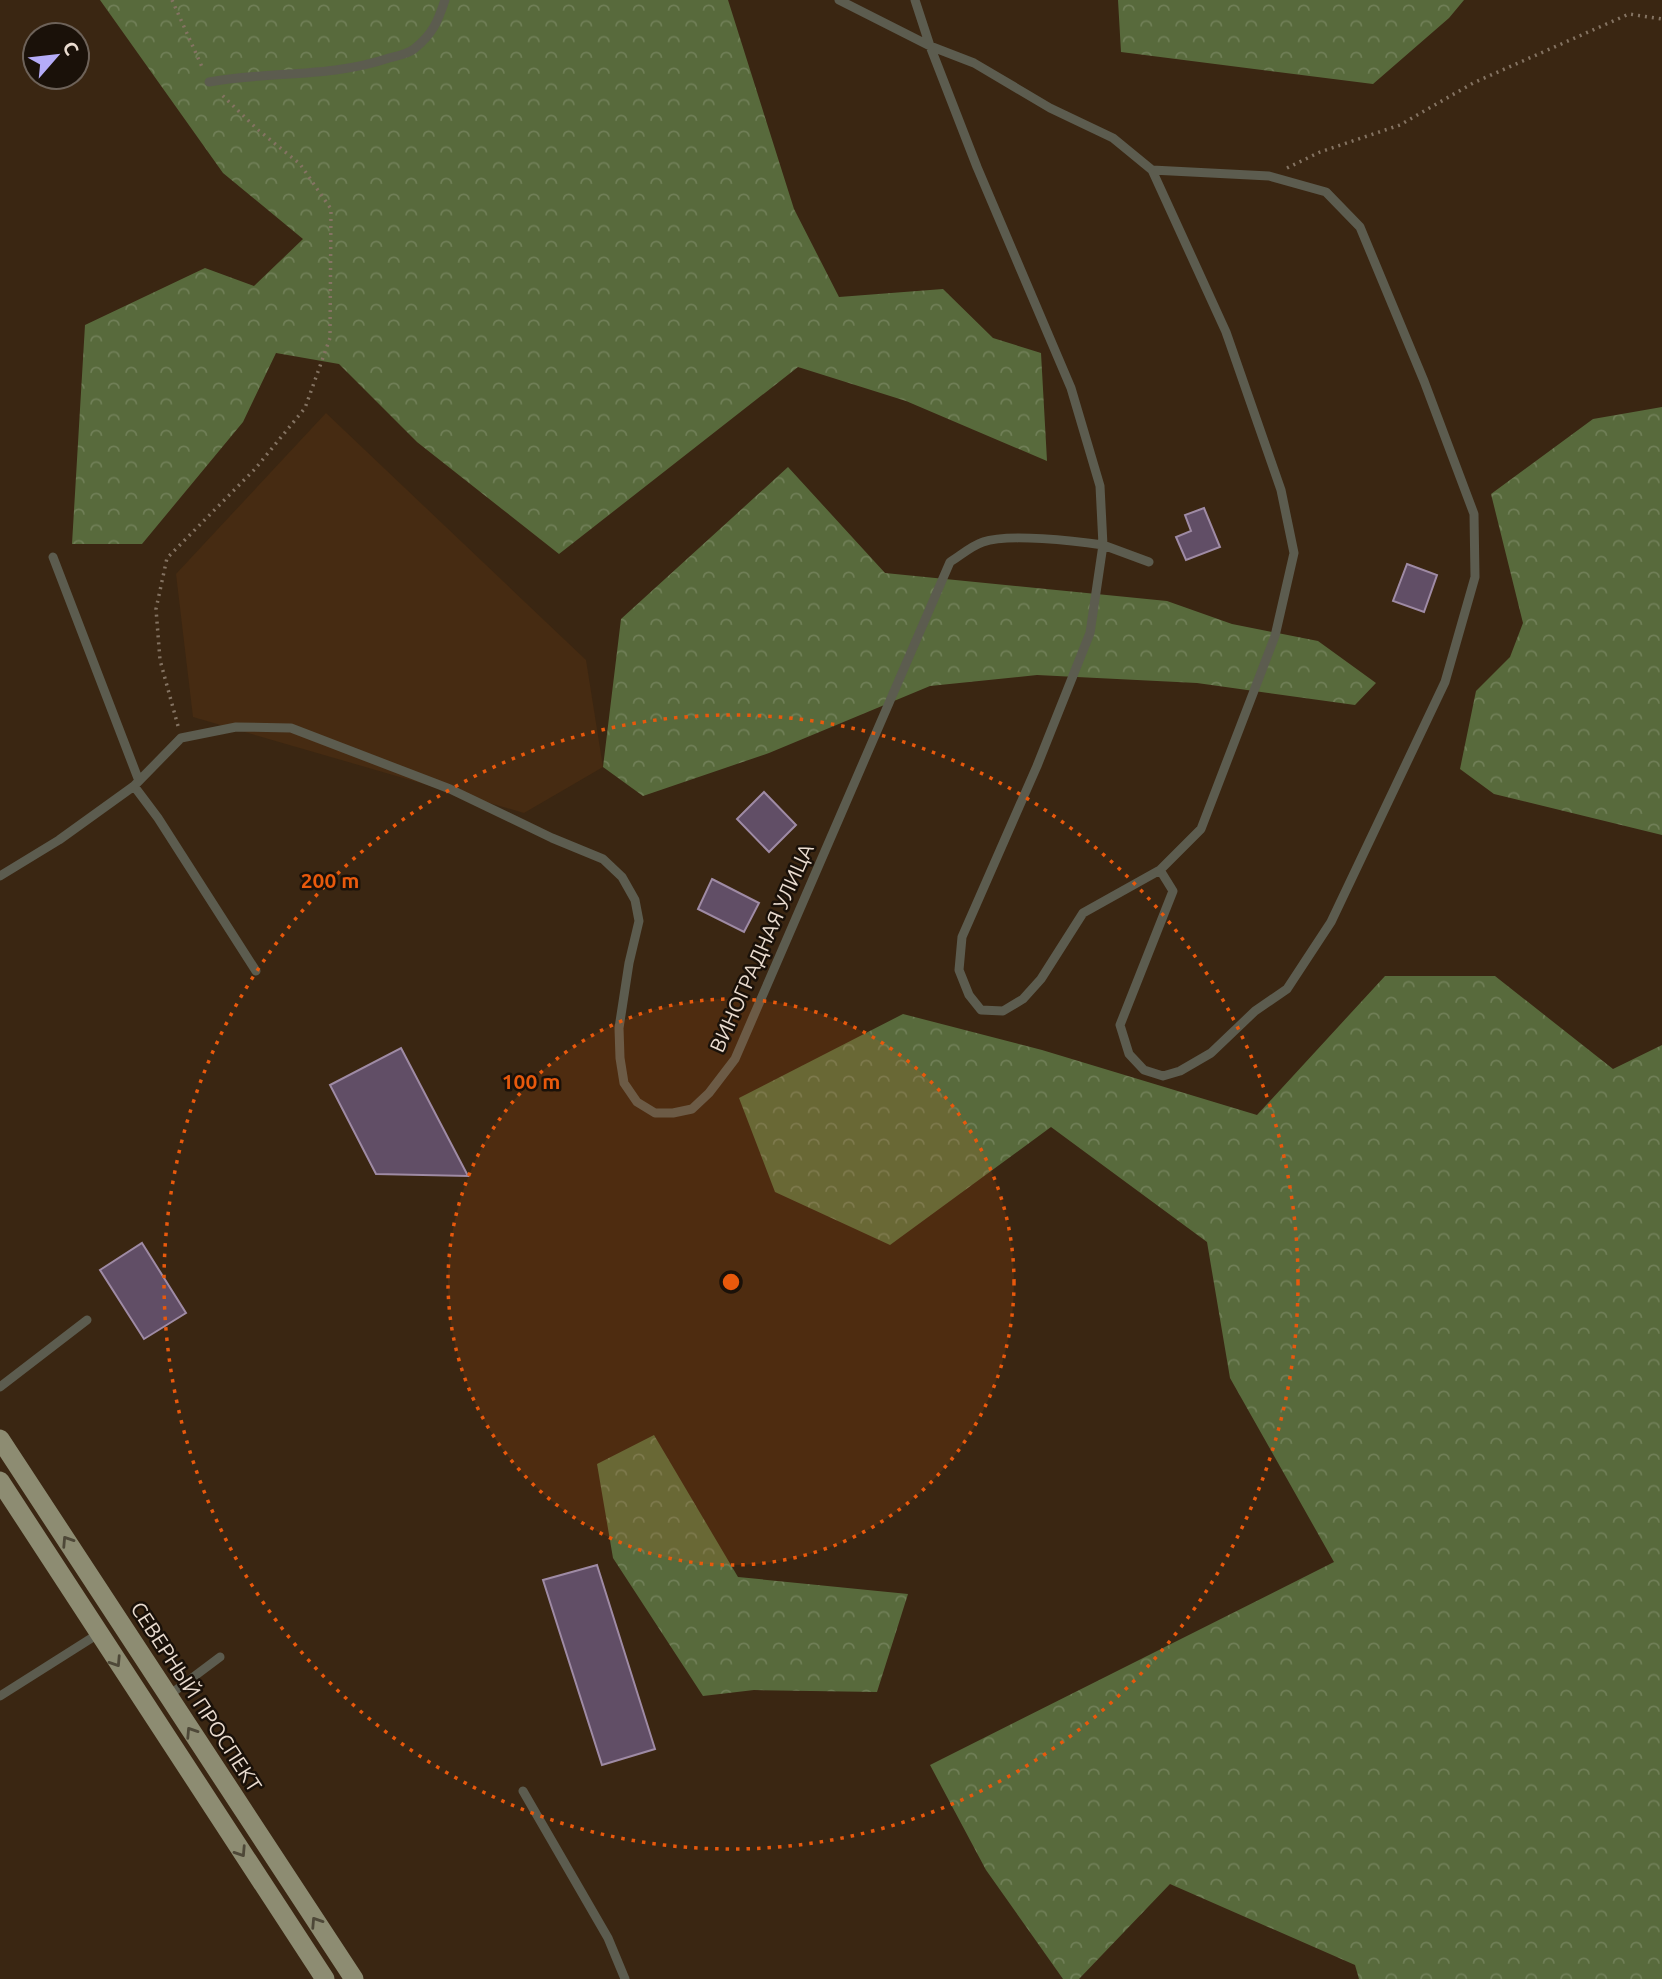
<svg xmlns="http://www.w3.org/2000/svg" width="1662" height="1979" font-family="Ubuntu,sans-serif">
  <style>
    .built { fill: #462b12 }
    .forest { fill: url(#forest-crowns) }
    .building { fill: #614e66; stroke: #9f8ba5; stroke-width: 2 }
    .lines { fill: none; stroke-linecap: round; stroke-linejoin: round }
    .path { stroke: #847362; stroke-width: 3.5; stroke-dasharray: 2 5; stroke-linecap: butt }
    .service { stroke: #5c5c4f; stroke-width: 9 }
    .primary { stroke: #8d8c72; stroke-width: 19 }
    .oneway { stroke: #4e4838 }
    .ring { fill: none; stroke: #e8590c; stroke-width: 3.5; stroke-dasharray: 3.5 7 }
    .labels { text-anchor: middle; stroke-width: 5; stroke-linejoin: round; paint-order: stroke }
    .street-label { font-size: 21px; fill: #eadcd0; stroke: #1a1109 }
    .centre { fill: #e8590c; stroke: #1a1109; stroke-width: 3.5 }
    .ring-label { font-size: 21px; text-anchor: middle; font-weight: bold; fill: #e8590c; stroke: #1a1109; stroke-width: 5; stroke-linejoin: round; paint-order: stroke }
  </style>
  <defs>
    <pattern id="forest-crowns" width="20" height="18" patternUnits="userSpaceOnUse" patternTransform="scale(1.75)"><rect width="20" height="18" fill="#586a3c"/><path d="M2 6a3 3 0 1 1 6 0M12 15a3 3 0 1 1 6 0" fill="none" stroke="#707f57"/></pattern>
  </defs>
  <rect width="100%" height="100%" fill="#3a2612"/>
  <!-- built -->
  <path class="built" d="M326,413L586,660L603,767L524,813L193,717L176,574Z"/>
  <!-- forest -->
  <path class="forest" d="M100,0H728L794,209L839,297L943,289L993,338L1041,353L1047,461L906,401L798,367L559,554L417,442L339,364L276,353L243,422L142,544H72L85,325L205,268L254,286L303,239L223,173Z
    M1118,0H1464L1449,18L1373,84L1121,52Z
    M1662,407V835L1494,794L1460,769L1476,691L1510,657L1523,623L1491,494L1593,419Z
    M788,467L885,573L1167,601L1232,624L1318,641L1376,683L1355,705L1197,683L1037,675L930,686L769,753L643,796L603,767L621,619Z
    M1385,976H1495L1613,1069L1662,1045V1979H1359L1355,1965L1170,1884L1079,1979H1063L986,1870L930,1765L1334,1562L1230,1378L1207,1242L1051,1127L890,1245L775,1192L739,1098L903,1014L1042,1050L1257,1115Z
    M654,1435L738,1577L908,1594L877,1692L754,1690L703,1696L613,1558L597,1464Z"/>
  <!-- building -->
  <path class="building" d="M1204,508L1220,547L1186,560L1176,537L1191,531L1185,515Z
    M1407,564L1437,575L1424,612L1393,601Z
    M764,792L796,825L769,852L737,819Z
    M712,879L759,903L744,932L698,909Z
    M401,1048L468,1176L376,1174L330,1085Z
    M142,1243L186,1313L144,1339L100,1270Z
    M597,1565L655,1749L602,1765L543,1580Z"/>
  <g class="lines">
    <!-- path -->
    <path class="path" d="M172,0L203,69
      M1287,168L1320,152L1400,125L1473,83L1629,14L1662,19
      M178,726L160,660L156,609L167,558L255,469L305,408L330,338L331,209L300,164L257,129L222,95"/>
    <!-- service -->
    <path class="service" d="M839,0L930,46L974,63L1050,108L1113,138L1152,170L1226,332L1281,490L1294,553L1275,636L1201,829L1160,870L1083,913L1041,979L1023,999L1003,1011L981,1010L969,995L959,970L962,937L1037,766L1090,633L1103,545L1149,562
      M209,82C268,71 331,78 389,58C397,56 408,54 414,49C433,34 438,21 445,0
      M1152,170L1269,176L1326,192L1360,227L1424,381L1474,514L1475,577L1445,682L1331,922L1287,989L1255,1011L1211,1053L1180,1071L1163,1076L1144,1070L1129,1054L1120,1025L1173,891L1160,870
      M53,557L139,781
      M134,786L158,818L256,971
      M0,876L59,840L134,786L181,738L236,727L291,728L450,789L552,838L603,859L622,877L635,900L639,921L629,963L619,1028L620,1058L624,1083L637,1102L655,1113H673L692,1109L709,1093L735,1059L950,562C960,556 971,546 983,542C1008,533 1076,541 1103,545L1100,486L1071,388L977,167L930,46L915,0
      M0,1387L87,1320
      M0,1696L98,1634
      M168,1696L220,1657
      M523,1791L608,1938L625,1979"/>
    <!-- primary -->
    <path class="primary" d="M0,1439L354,1979
      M0,1481L325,1979"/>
  </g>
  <!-- one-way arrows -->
  <defs><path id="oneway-chevron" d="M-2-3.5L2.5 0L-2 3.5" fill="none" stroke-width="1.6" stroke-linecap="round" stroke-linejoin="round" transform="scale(1.75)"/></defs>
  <g class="oneway">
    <use href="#oneway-chevron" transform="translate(67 1541) rotate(-123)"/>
    <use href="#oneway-chevron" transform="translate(116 1662) rotate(57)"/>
    <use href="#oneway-chevron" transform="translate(191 1732) rotate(-123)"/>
    <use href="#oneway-chevron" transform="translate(241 1852) rotate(57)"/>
    <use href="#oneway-chevron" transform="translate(316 1922) rotate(-123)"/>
  </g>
  <!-- distance rings -->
  <circle cx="731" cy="1282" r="283" fill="#e8590c" fill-opacity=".12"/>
  <g class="ring">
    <circle cx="731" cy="1282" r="283"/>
    <circle cx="731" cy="1282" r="567"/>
  </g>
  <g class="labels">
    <!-- street labels -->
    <g class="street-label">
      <text transform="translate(762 948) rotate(-66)" y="7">ВИНОГРАДНАЯ УЛИЦА</text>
      <text transform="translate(196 1697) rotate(57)" y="7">СЕВЕРНЫЙ ПРОСПЕКТ</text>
    </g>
  </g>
  <circle cx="731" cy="1282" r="10" class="centre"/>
  <g class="ring-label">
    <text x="330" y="888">200 m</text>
    <text x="531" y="1089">100 m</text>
  </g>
  <!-- north arrow -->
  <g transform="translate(56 56) rotate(62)"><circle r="33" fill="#1a1109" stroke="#6d6259" stroke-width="2"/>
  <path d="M0-5L12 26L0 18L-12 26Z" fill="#b5acf8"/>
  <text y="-10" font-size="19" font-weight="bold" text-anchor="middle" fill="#eadcd0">С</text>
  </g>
</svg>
